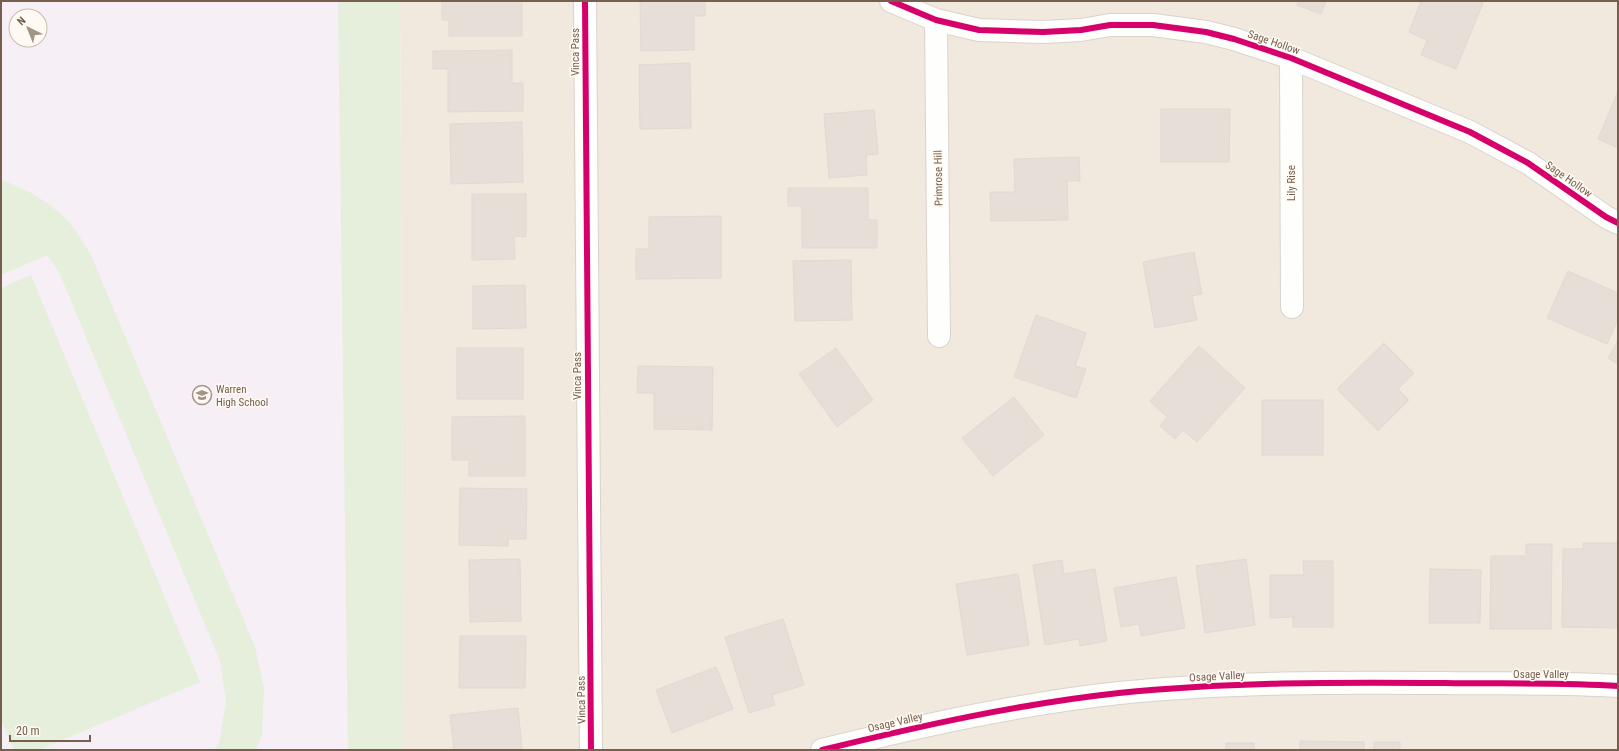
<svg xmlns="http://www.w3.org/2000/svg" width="1619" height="751" font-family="'Roboto Condensed',sans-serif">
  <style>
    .residential { fill: #f1e9de }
    .education { fill: #f6eff5; fill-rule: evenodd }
    .green { fill: #e5efdc }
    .building { fill: #e5dfd7; stroke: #e1d9d2 }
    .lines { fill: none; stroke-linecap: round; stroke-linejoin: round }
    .minor-casing { stroke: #d8d3cd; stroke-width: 24 }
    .minor { stroke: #fefefd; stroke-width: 22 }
    .cycleway-casing { stroke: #fefaf3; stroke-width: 8 }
    .cycleway { stroke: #d6006c; stroke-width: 6 }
    .labels { text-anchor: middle; stroke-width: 3; stroke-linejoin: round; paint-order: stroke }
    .street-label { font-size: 11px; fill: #775f4f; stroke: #fefaf3 }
    .poi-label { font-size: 11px; fill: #775f4f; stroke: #fefaf3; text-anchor: start }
  </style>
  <rect width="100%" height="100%" fill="#f8f6f0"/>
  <!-- residential -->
  <path class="residential" d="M400,1H1618V750H404Z"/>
  <!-- education -->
  <path class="education" d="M1,1H400L404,750H1ZM16,16H40V40H16Z"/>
  <!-- green -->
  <path class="green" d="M338,1H400L404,750H348Z
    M1,180C28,189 54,204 72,226C79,235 85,245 91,255L255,647L264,688L262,734L256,750H215L219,743L226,702L220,661L59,272L47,255L1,275Z
    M31,275L200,682L39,750H14L1,720V288Z"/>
  <!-- building -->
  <path class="building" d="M442,1H522V36H449V20H442Z
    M640,1H705V16H694V50L641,51Z
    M1299,1H1326L1321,14L1297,5Z
    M1421,1H1477L1483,3L1456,69L1421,55L1427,40L1409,32Z
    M512,50V83H523V111L448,112V69H433V51Z
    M690,63L691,128L640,129L639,65Z
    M1618,91V148L1598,139Z
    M1161,109H1230L1229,162H1161Z
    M874,110L878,154L866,155L867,175L829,178L824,114Z
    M522,122L523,182L451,184L450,124Z
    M1079,157L1080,181H1067L1068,220L991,221L990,192H1015L1014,159Z
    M788,188H868V220H877V248H802V206H788Z
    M472,194H526V237L514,236L515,259L472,260Z
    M721,216V278L636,279V249H649V217Z
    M1194,252L1202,294L1192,296L1197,320L1155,328L1143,262Z
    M851,260L852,320L795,321L793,261Z
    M1568,271L1618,293V319L1607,344L1547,318Z
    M525,285L526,328L473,329V286Z
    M1036,315L1086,333L1075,366L1086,369L1076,398L1014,377Z
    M1618,341V364L1608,358Z
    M1384,343L1414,373L1398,389L1409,400L1378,431L1337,389Z
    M1199,346L1245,388L1197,442L1183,430L1175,439L1160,426L1167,417L1150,401Z
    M457,348H523V399H457Z
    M836,348L873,400L837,427L799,374Z
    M638,366L713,367L712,430L654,429V393H637Z
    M1014,397L1044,435L993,476L962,438Z
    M1262,400H1323V455H1262Z
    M525,416V476H469V460H452V417Z
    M460,488L527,489L526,539H508V546L459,545Z
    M1583,543H1618V628L1562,627L1563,549H1583Z
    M1526,544H1552L1551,629H1490L1491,556H1526Z
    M520,559L521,621L470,622L469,560Z
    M1246,559L1255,625L1205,633L1196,566Z
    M1062,560L1064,574L1095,569L1107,641L1080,646L1079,639L1045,645L1033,565Z
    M1303,561H1333V627H1293V617L1270,618V575H1304Z
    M1430,569L1481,570L1480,623H1429Z
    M1018,574L1029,645L967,655L956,584Z
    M1176,577L1185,628L1141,636L1139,624L1121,627L1114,588Z
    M783,619L804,685L772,695L775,705L749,713L725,637Z
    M460,636H526L525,688H459Z
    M716,667L733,709L672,733L656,690Z
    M518,708L522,750H454L450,715Z
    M1300,741L1364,742V750H1300Z
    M1374,742H1400V750H1374Z
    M1226,743H1254V750H1226Z"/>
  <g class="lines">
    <defs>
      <path id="minor" d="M585,1L591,750
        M891,1L936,20L979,30L1043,32L1081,30L1110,25H1153L1206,32L1234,39L1291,58L1470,132L1528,163L1606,217L1618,223
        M936,20L939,336
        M1291,58L1292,307
        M822,750C920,726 1018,704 1119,693C1227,682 1336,682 1445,683C1502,684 1561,682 1618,686"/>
    </defs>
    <!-- minor casing -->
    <use href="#minor" class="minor-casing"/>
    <!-- minor -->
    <use href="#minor" class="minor"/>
    <defs>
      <path id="cycleway" d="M585,1L591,750
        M891,1L936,20L979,30L1043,32L1081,30L1110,25H1153L1206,32L1234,39L1291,58L1470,132L1528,163L1606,217L1618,223
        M822,750C920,726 1018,704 1119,693C1227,682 1336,682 1445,683C1502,684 1561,682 1618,686"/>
    </defs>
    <!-- cycleway casing -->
    <use href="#cycleway" class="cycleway-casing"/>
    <!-- cycleway -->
    <use href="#cycleway" class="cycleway"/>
  </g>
  <!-- icons -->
  <defs>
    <symbol id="school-ring" viewBox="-11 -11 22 22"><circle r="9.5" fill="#fefaf3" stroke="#a49487" stroke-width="1.5"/><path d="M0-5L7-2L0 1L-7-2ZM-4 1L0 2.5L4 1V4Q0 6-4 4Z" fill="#a49487"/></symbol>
  </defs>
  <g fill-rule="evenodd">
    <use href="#school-ring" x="191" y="384" width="22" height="22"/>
  </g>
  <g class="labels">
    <!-- street labels -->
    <g class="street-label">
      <text transform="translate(1274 42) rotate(19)" y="4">Sage Hollow</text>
      <text transform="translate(575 52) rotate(-90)" y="4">Vinca Pass</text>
      <text transform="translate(938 178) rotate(-91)" y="4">Primrose Hill</text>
      <text transform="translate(1569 179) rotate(35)" y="4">Sage Hollow</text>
      <text transform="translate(1291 183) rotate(-90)" y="4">Lily Rise</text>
      <text transform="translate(577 376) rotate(-90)" y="4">Vinca Pass</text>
      <text x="1541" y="678">Osage Valley</text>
      <text transform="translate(1217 676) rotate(-3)" y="4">Osage Valley</text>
      <text transform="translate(581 700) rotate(-91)" y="4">Vinca Pass</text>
      <text transform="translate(895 722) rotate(-13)" y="4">Osage Valley</text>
    </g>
    <!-- poi labels -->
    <g class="poi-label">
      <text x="216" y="393">Warren<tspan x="216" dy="13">High School</tspan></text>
    </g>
  </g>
  <!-- border -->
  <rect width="1619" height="751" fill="none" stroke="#775f4f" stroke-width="4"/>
  <!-- north arrow -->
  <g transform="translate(28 28) rotate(317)"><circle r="19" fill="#fefaf3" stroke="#c8bcb1"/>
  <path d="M0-3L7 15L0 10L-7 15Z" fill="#a49487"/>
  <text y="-6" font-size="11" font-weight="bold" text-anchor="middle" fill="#775f4f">N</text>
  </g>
  <!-- scale -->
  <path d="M10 735v6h80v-6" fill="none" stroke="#775f4f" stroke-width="2"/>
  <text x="16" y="735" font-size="12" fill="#775f4f" stroke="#fefaf3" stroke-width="3" paint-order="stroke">20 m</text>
</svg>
